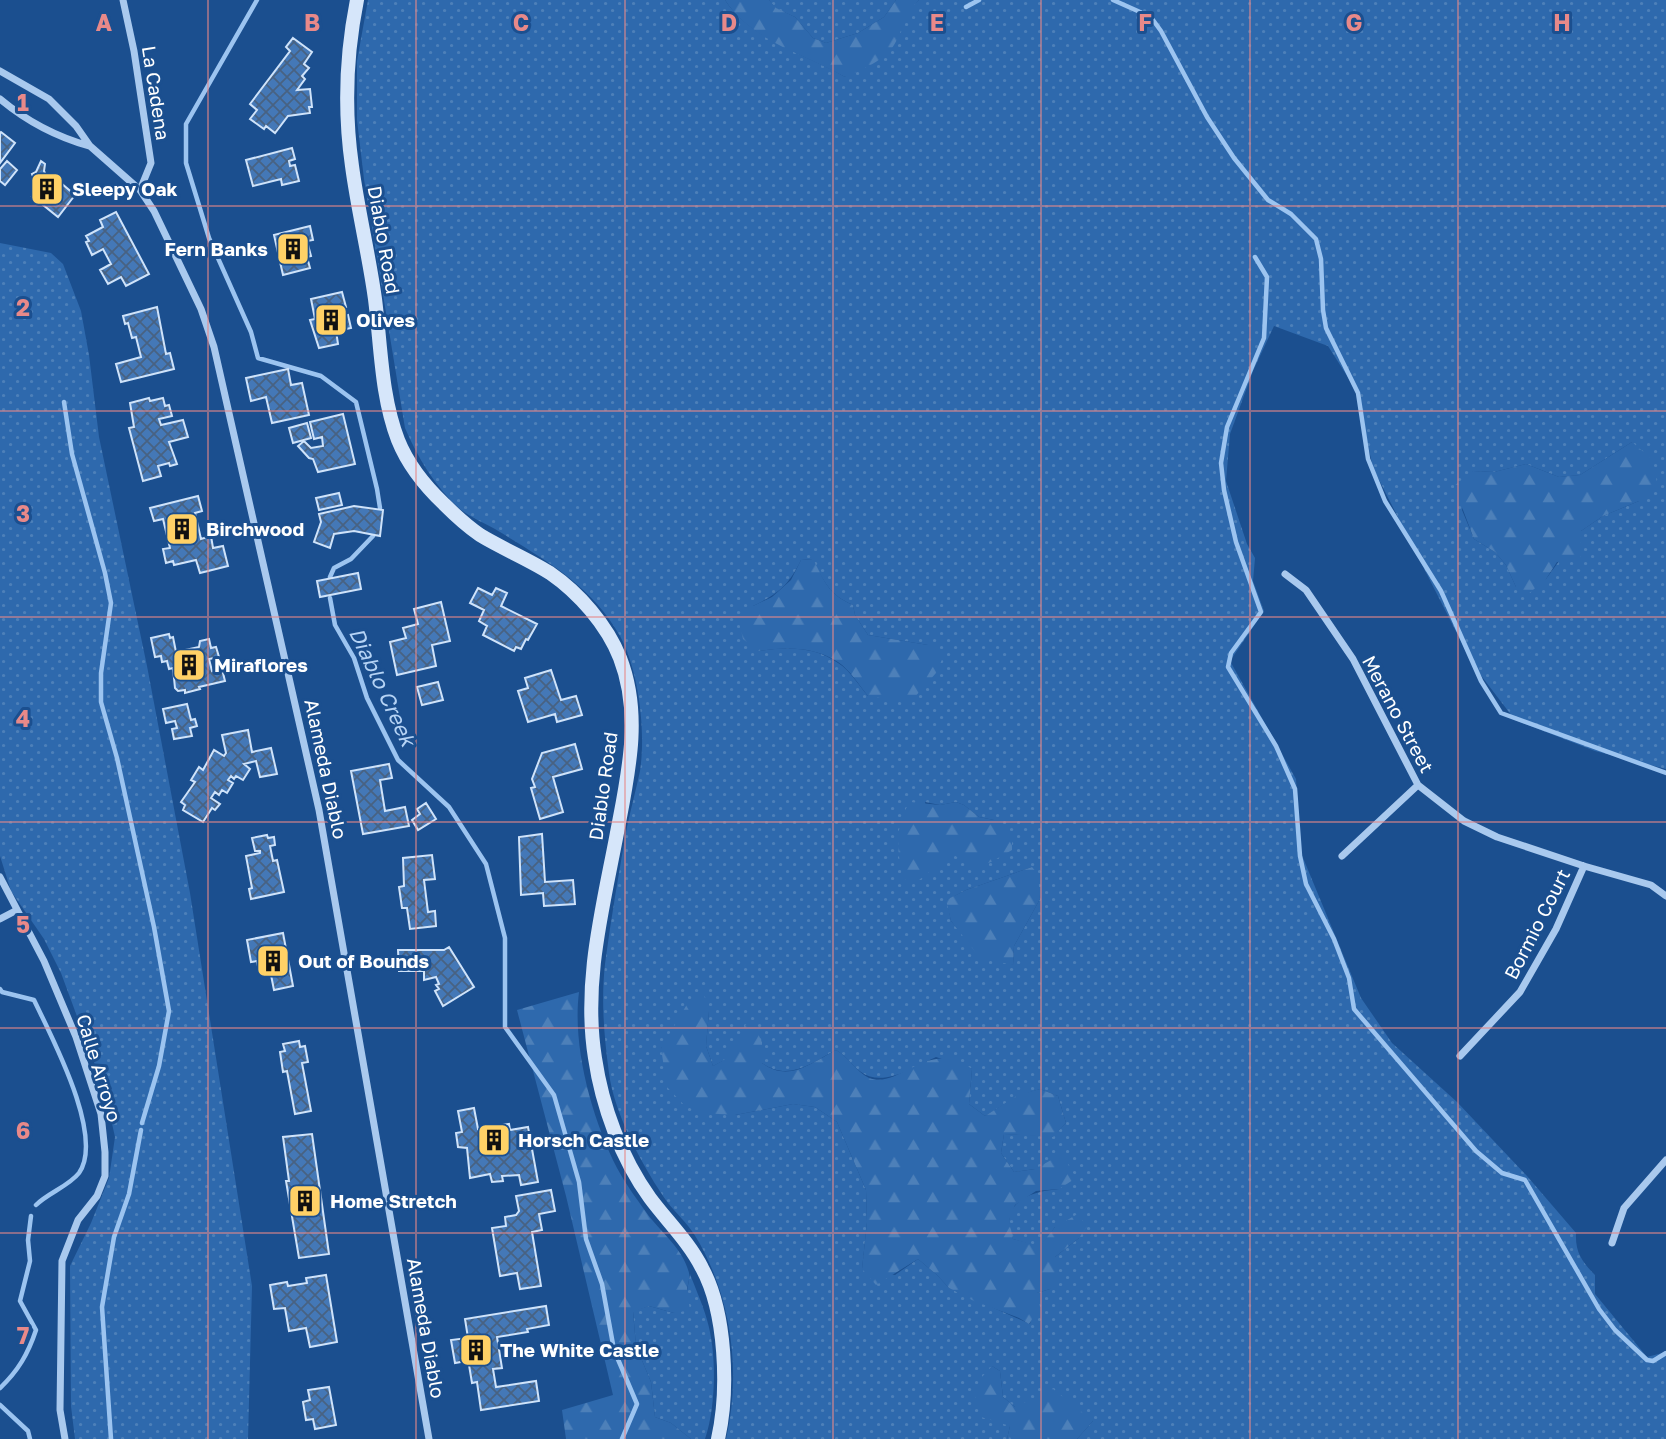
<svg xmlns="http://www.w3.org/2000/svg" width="1666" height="1439" font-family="'Golos Text',sans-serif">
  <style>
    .grass { fill: url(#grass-dots); fill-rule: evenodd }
    .forest { fill: url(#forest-firs) }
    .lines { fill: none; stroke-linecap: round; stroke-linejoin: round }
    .stream { stroke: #9cc4f0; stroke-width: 4.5 }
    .building { fill: url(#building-cross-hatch); stroke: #cfe3fa; stroke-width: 2 }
    .street { stroke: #a9c9ee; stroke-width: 7 }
    .secondary { stroke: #d6e6fa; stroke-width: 14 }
    .grid { fill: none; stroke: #e88989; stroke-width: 2; stroke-opacity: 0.55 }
    .labels { text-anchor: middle; stroke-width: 6; stroke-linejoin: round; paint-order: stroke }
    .street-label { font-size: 19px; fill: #fff; stroke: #1b4f8f }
    .poi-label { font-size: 19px; font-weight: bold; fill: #fff; stroke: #1b4f8f; text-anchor: start }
    .water-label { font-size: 21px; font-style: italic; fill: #b5d3f5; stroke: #1b4f8f }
    .grid-label { font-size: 23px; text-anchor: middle; font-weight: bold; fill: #e88989; stroke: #1b4f8f; stroke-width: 6; stroke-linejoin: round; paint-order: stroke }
  </style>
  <defs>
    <pattern id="grass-dots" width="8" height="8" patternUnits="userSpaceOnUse" patternTransform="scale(1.75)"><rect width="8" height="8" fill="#2e69ad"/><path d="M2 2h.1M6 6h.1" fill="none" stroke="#4d80b9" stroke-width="1.8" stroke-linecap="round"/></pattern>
    <pattern id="forest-firs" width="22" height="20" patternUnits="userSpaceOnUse" patternTransform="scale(1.75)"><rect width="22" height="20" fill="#2e69ad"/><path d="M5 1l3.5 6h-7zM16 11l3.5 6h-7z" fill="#4d80b9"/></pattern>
    <pattern id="building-cross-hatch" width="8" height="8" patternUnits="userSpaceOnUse" patternTransform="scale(1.75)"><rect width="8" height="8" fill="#4478b7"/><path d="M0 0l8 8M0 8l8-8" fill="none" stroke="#486282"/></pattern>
  </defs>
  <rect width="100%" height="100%" fill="#1b4f8f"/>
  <!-- grass -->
  <path class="grass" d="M368,0H725C751,40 806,54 845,77L901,26L911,7L919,0H1666V769L1595,751L1515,720L1473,665L1373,468L1356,390L1328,346L1274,326L1253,371L1230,434L1226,481L1247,544L1255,558L1253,581L1264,611L1230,661L1296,779L1301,853L1361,998L1392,1043L1457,1102L1527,1176L1576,1233C1575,1252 1582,1262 1595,1275V1294L1647,1357L1666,1352V1439H1077L1093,1421L1015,1407L1003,1397L1000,1371L992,1366L1010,1426L1007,1439H726C742,1371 731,1293 694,1234C687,1223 676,1213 668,1203C644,1169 614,1114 609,1073C604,1036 601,1001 605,964C611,918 619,872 627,827C631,808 636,790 640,771C646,732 639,671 620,636C592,586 547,561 500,532C487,524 471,518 460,509C435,487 418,458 405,428L364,179L357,120V61ZM1632,442L1639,501L1603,516L1581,531L1546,579L1516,587L1506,565L1495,552L1474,539L1462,510L1473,471L1494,472L1526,464L1559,477L1580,475ZM812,559C825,582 828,594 853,605L855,615L868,635L928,645L868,696C859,686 850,670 838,663C814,646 786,647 758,651L753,606C778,594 789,585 801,560ZM925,802L940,805L956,802L964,805L979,817L994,820L939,863ZM1032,867L1040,899L1014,946L1013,965L964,936L951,921L947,900L966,890ZM709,1011L706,1046L713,1066L762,1041V1063C789,1082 811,1063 836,1050C847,1056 852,1066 861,1072C883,1088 914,1067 936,1057L972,1069L969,1104L985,1116L1018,1096L1040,1089L1058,1096L1066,1123L1053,1136L1004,1134L1001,1153L1014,1172L1035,1169L1059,1189C1039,1191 1011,1196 1009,1221C1009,1226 1012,1234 1013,1239L1040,1247L1055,1227L1079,1238L1055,1257L1050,1289L1037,1293L1030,1324L949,1288L937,1275L918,1259L895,1275L862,1269L867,1222L866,1190L837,1122L815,1107L793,1104L735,1115L661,1048Z
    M769,0H896L884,17L858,33L826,43L813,38L795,17L775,8Z
    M0,243L51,253L63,264L81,311L89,355L99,437L147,666L190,893L252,1286L248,1439H75L71,1406L70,1266L91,1223L109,1178L115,1137L105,1092L61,973L44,939L11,891L0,856Z
    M690,1274C696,1290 703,1305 707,1320C717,1353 716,1407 705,1439H691L671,1423L655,1417L651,1382L636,1346L633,1311L649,1306L674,1313L687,1291Z"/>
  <!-- forest -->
  <path class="forest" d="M725,0H769L776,8L795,17L813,38L826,43L858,33L884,17L896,0H919C903,15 903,33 892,48C881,62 861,70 845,77C805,54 751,41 725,0Z
    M1632,442L1653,460L1657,483L1639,501L1603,516L1581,531L1580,560L1557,562L1546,579L1527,595L1516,587L1506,565L1495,552L1474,539L1454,486L1473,471L1494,472L1526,464L1559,477L1580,475Z
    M813,559C825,582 828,594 853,605L855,615L868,635L928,645L944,655L936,673L913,699L892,700L868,696C859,685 850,670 838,662C813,646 786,647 758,651L743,639L739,622L753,606L772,597L791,580L801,560Z
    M910,802L940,805L956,802L964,805L979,817L994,820L1006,826L1012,837V850L991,862L973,868L953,854L915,883L903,879C897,852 894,825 910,802Z
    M1032,867L1038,874L1040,899L1014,946L1013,965L980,958L951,921L946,900L966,890Z
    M579,992C572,1047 592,1119 617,1168C625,1183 636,1198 646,1212C660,1232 683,1248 689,1273C690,1278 688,1284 687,1289C687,1296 689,1303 690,1310L674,1313L649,1306L633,1312L636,1346L651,1382L655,1417L671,1423L691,1439H566L562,1410L613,1395L566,1196L517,1010Z
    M704,995L709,1011L706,1046L713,1066L724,1060L746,1024L754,1026L762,1042V1063C789,1083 811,1063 836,1050C849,1057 856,1072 869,1078C900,1090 927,1037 972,1069L969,1104L985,1116L1018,1095L1040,1089L1058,1096L1066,1123L1053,1137L1004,1134L1001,1153L1014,1172L1035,1169L1062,1154L1076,1178L1059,1189L1036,1191L1015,1205L1009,1220L1013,1239L1040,1246L1055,1227L1076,1215L1088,1225L1079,1238L1055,1257L1059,1283L1050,1289L1037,1293L1040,1307L1029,1324L1019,1318L974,1301L949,1288L937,1275L918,1259L876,1285L862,1269L867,1222L866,1190L837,1122L815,1107L793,1104L735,1115L703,1113L685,1106L667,1087L661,1048L689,1001Z
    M992,1366L1000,1371L1003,1397L1015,1407L1053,1389L1093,1421L1077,1439H1007L1010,1426L981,1417L974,1393L982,1377Z"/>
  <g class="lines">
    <!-- stream -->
    <path class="stream" d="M257,0L186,124V163L209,238L251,332L258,358L321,376L356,402L377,489L380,508
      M1113,0L1140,12L1153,20L1161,31L1207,117L1234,158L1268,200L1291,214L1316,239L1321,259L1323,310L1326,328L1358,393L1368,459L1385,501L1441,591L1481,681L1501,713L1666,773
      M966,7L979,0
      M1255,257L1267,277L1264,338L1227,427L1221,463L1224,490L1236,542L1261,612L1231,653L1228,667L1276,746L1295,789L1300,856L1306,884L1334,939L1349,978L1354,1009L1476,1151L1502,1173L1525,1180L1599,1309L1615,1330L1647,1360L1653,1361L1666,1353
      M64,402L72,454L105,573L111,603L101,673V702L117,758L154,927L169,1011L159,1066L142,1123
      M330,577L334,568L351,559L373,536
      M330,598L335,625L354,658L367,698L398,760L449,807L486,864L505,938V1027L554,1095L579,1182L586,1239L602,1284L614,1350L637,1404L622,1439
      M0,989L2,992L34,1000C51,1036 105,1136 79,1173C69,1186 48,1193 36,1205
      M0,1388C18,1371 28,1354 36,1330L20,1301L30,1261L28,1240L31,1216
      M0,1405L28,1431L30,1439
      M111,1439L102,1307L114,1237L129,1194L141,1130"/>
  </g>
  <!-- building -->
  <path class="building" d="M293,38L312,52L304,64L309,68L302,76L305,79L297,90L310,89L312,107H309L310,113L288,116L275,133L266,126L264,129L250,119L257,110L250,104L290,51L286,47Z
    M1,132L15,143L0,163V133Z
    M292,148L295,159L289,161L290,166L295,165L299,181L282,185L281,179L253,186L246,160Z
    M7,161L17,170L5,185L0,181V169Z
    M41,161L45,164L44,171L50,183L58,189L62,184L75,195L58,217L32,196L38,189L32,174L36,172Z
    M116,212L149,274L126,286L121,277L108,284L100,270L111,264L103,249L92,255L86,242L89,241L86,236L103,227L100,220Z
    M310,226L313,240L307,241L311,256L307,257L310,268L283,275L274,235Z
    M342,292L346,307L338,309L340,317L348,315L351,328L336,331L338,344L319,348L310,320L315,319L311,299Z
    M157,307L166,354L170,353L174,369L121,382L116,364L141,357L136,337L132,338L128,323L125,324L123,316Z
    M288,369L291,385L302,383L309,415L272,423L266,397L251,401L246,378Z
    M149,398L150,401L163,398L165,406L169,405L172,416L159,419L161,425L183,420L188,437L169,442L177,464L170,466L169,463L158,466L161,476L143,481L129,428L134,427L130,403Z
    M343,414L355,464L318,472L313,459L309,458L298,446L304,441L311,448L323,446L322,437L314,439L310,422Z
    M307,423L311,438L293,443L289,428Z
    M339,493L342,505L319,510L316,498Z
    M198,496L202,511L195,513L201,539L211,536L213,548L223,546L228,566L200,573L196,560L174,565L173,561L166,563L163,549L170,548L163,519L154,521L150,508Z
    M354,506L383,510L380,536L354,531L334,534L330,548L314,542L321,522L319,514Z
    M358,573L361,589L320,597L317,581Z
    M478,588L492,595L496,588L507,593L501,606L537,624L528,640L526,639L521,649L516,647L514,651L483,635L487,626L479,621L484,610L470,603Z
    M441,602L450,641L432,645L436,666L397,675L390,642L406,638L403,628L418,624L414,609Z
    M169,634L170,638L173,637L176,652L199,647L200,641L209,639L211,648L216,647L219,657L209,659L212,671L222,669L225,681L199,687L200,689L185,693V690L178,691L175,688L173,668L169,669L167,661L162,662L161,656L155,657L151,638Z
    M551,670L561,700L576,696L582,715L557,722L555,714L528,722L518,691L528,688L525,678Z
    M438,682L443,700L422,705L417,687Z
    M187,704L191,720L195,719L197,726L190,728L192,736L174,739L172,729L177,728L175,721L166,723L163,709Z
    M248,730L252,752L271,748L277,774L260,777L256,761L244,764L250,769L243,780L236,776L234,779L231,776L228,780L233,783L227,793L222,790L219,795L215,792L211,798L220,804L215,810L212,808L203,822L183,810L185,805L181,802L195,782L191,780L199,767L203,770L214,750L224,756L226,753L222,735Z
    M575,744L582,769L553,777L563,812L540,819L531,788L535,787L532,779L542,753Z
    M389,764L392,778L380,780L385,811L405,807L409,826L363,834L351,771Z
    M426,803L436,819L418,830L412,820L420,814L417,809Z
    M542,834L545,882L573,880L575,904L544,906L543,893L521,895L519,837Z
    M267,835L268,838L274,837L275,845L270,846L273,861L277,860L284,892L251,899L249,889L252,888L246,856L260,853V851H255L252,838Z
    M432,855L435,879L424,880L428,912L435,911L436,926L410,929L407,908H402L399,887L404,886L403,858Z
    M283,933L293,986L274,990L270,970L259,972L257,961L251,962L247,940Z
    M449,947L474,987L443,1006L435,991L439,989L436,985L439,984L436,977L424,980V971H399L398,950H444Z
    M299,1041L300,1047L305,1046L308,1062L302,1063L311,1111L295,1114L287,1071L283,1072L280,1052L285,1051L283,1044Z
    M474,1108L478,1129L509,1124L510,1130L528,1127L538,1182L521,1185L519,1175L502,1176L503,1181L492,1182L490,1174L470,1178L467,1148L458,1147L456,1133L462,1132L458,1111Z
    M312,1134L329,1254L299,1258L286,1181H289L283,1137Z
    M551,1190L555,1211L539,1214L542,1230L532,1232L541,1286L520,1289L517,1273L500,1276L492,1228L506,1226L505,1217L516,1215L519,1211L516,1196Z
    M326,1275L337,1342L310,1347L306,1328L289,1331L285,1308L274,1309L270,1285L287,1282L288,1286L307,1283L306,1278Z
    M546,1306L549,1325L527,1329L528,1332L497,1337L502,1368L493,1369L496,1387L536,1381L539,1401L481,1410L477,1382L472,1383L469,1365L473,1364L472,1360L455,1363L451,1340L468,1338L465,1319Z
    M329,1387L336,1425L315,1429L313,1419L306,1420L303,1402L310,1400L308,1390Z"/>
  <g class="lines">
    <!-- street -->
    <path class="street" d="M123,0L134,51L151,163L140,190
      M0,71L49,99L76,126L90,146L140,190L154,211L178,261L201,309L214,347L319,810L429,1439
      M0,99C25,120 57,137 89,146
      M1285,574L1306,590L1353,659L1418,785L1464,821L1497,837L1584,866L1651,885L1666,896
      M1342,856L1418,785
      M0,877L44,961L76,1037L101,1114L105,1152V1176L97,1196L78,1220L62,1261L60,1410L65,1439
      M0,919L17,910
      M1460,1056L1520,992L1556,929L1584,866
      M1612,1243L1624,1208L1666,1160"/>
    <!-- secondary -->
    <path class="secondary" d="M357,0C346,55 344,110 352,166C358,211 369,255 375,299C381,346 381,396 398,440C408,465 425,486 444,504C455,515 467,526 480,535C503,549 528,559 550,573C579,593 607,625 620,658C643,717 627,779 616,838C602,911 583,984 595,1058C602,1106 621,1158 650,1198C667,1221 689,1242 702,1268C726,1312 729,1390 718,1439"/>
  </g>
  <!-- grid -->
  <path class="grid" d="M208,0V1439M416,0V1439M625,0V1439M833,0V1439M1041,0V1439M1250,0V1439M1458,0V1439M0,206H1666M0,411H1666M0,617H1666M0,822H1666M0,1028H1666M0,1233H1666"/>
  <!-- icons -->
  <defs>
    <symbol id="building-square" viewBox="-11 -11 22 22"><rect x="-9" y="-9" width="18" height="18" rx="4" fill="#ffd166" stroke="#1b4f8f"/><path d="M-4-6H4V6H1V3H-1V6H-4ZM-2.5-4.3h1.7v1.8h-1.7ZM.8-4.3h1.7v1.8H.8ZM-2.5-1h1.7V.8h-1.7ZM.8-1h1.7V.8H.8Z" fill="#111"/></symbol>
  </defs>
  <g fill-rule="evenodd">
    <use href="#building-square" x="28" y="170" width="38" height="38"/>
    <use href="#building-square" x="274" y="230" width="38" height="38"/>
    <use href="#building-square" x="312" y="301" width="38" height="38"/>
    <use href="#building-square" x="163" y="510" width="38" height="38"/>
    <use href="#building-square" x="170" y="646" width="38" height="38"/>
    <use href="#building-square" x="254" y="942" width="38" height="38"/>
    <use href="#building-square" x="475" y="1121" width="38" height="38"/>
    <use href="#building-square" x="286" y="1182" width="38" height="38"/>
    <use href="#building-square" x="457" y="1331" width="38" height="38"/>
  </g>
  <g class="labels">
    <!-- street labels -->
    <g class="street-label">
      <text transform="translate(156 93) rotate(81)" y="7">La Cadena</text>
      <text transform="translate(384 240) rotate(80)" y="7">Diablo Road</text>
      <text transform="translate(1398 714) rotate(62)" y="7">Merano Street</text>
      <text transform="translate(326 769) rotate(78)" y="7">Alameda Diablo</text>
      <text transform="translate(603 786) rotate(-82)" y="7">Diablo Road</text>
      <text transform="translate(1537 924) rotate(-63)" y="7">Bormio Court</text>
      <text transform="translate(99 1068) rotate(73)" y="7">Calle Arroyo</text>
      <text transform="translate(426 1328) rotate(80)" y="7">Alameda Diablo</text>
    </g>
    <!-- poi labels -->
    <g class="poi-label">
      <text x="72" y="196">Sleepy Oak</text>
      <text x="268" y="256" text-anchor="end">Fern Banks</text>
      <text x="356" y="327">Olives</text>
      <text x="206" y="536">Birchwood</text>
      <text x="214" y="672">Miraflores</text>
      <text x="298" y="968">Out of Bounds</text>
      <text x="518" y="1147">Horsch Castle</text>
      <text x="330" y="1208">Home Stretch</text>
      <text x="500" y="1357">The White Castle</text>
    </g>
    <!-- water labels -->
    <g class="water-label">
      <text transform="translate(382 687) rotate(65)" y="7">Diablo Creek</text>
    </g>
  </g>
  <g class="grid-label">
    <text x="104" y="31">A</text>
    <text x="312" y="31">B</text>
    <text x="521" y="31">C</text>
    <text x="729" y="31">D</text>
    <text x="937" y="31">E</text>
    <text x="1145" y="31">F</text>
    <text x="1354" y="31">G</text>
    <text x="1562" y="31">H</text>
    <text x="23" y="111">1</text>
    <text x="23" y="316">2</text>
    <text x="23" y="522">3</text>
    <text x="23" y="727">4</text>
    <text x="23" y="933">5</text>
    <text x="23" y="1139">6</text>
    <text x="23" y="1344">7</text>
  </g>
</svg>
